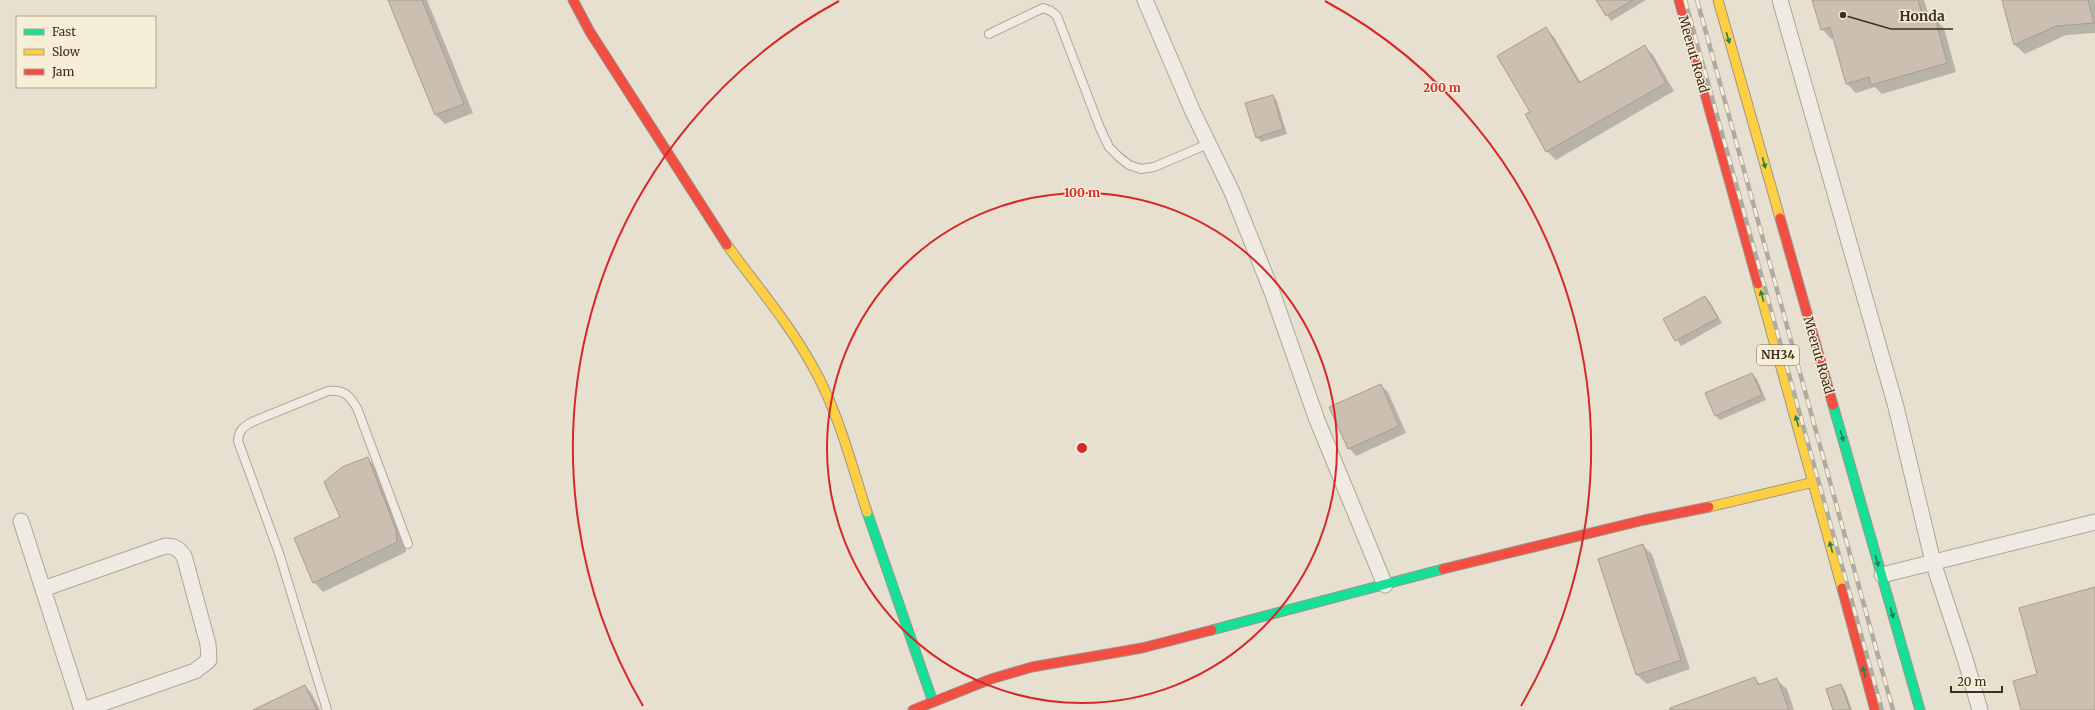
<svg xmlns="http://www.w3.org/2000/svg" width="2095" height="710" font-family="Merriweather,serif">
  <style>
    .shadow { fill: #0003 }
    .building { fill: #cbbfb2; stroke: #a89c90 }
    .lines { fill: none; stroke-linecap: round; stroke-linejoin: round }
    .lane-casing { stroke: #ada599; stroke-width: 10 }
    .street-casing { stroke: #ada599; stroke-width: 17 }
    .fast-casing { stroke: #9c958a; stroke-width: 11 }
    .slow-casing { stroke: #9c958a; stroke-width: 11 }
    .jam-casing { stroke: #9c958a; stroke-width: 11 }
    .lane { stroke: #efebe3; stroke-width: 8 }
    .street { stroke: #efebe3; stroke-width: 15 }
    .fast { stroke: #16e098; stroke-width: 9 }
    .slow { stroke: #ffcf43; stroke-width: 9 }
    .jam { stroke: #f24e42; stroke-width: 9 }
    .rail-casing { stroke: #afaaa2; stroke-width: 4.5 }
    .rail { stroke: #f7eed8; stroke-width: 3; stroke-dasharray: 9; stroke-linecap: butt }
    .oneway { fill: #2b7e56 }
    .ring { fill: none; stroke: #d62828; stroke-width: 2 }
    .labels { text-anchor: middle; stroke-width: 3; stroke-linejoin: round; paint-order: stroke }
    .shield { fill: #f7eed8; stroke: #756857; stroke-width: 1 }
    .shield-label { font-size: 12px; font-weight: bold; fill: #3d2e20 }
    .street-label { font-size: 13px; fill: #3d2e20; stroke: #f7eed8 }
    .centre { fill: #d62828; stroke: #f7eed8; stroke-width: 2 }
    .ring-label { font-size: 12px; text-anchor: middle; font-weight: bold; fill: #d62828; stroke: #f7eed8; stroke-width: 3; stroke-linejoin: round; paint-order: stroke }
    .leader { fill: none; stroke: #3d2e20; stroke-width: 1.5 }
    .callout-dot { fill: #3d2e20; stroke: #f7eed8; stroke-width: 1.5 }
    .callout-label { font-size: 14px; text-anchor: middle; font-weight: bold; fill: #3d2e20; stroke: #f7eed8; stroke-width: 3; stroke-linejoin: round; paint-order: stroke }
  </style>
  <rect width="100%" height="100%" fill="#e7e0d1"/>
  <!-- shadow -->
  <path class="shadow" d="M389,0H427L473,113L445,124L436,115Z
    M1597,0H1646L1611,21Z
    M1813,0H1924L1930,19L1934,18L1944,28L1956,72L1882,94L1875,87L1856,93L1846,83L1834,38L1831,39L1822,29Z
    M2003,0H2095V33L2066,35L2025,54L2015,45Z
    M1545,28L1554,37L1581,83L1645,47L1653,55L1674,91L1556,160L1547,151L1531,112Z
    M1273,96L1277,101L1287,134L1261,142L1257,137Z
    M1705,297L1710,302L1722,323L1681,346L1664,319Z
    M1752,374L1757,379L1766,400L1720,420L1715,415Z
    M1380,385L1388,392L1406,433L1356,456L1349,448Z
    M367,458L377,468L406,547V552L323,592L314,582Z
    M1642,545L1652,554L1690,669L1647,684L1637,675Z
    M1755,679L1761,685L1777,680L1787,689L1794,710H1668Z
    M1840,685L1845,690L1852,710H1834Z
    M305,686L312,694L320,710H278Z"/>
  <!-- building -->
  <path class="building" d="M388,0H422L464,104L435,115Z
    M1596,0H1633L1606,16Z
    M1812,0H1918L1924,20L1935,17L1947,63L1871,85L1869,77L1846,84L1830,27L1821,30Z
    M2002,0H2088L2094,23L2056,26L2014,45Z
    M1546,27L1579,83L1645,45L1666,83L1546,152L1525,114L1530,112L1497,56Z
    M1273,95L1283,129L1256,138L1245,103Z
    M1705,296L1718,318L1675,341L1663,319Z
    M1752,373L1762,395L1715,416L1705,393Z
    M1381,384L1399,426L1348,449L1329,407Z
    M368,457L396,530L397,542L313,583L294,538L340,517L324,482L342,467Z
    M1643,544L1681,660L1636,675L1598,559Z
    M2095,587V710H2021L2013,681L2037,674L2019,608Z
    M1755,677L1758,685L1777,678L1789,710H1670V708Z
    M1841,684L1850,710H1833L1826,689Z
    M305,685L317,710H253Z"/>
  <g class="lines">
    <defs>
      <path id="lane" d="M989,34L1043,8L1051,11L1057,16L1100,128L1109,147L1119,157L1129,165L1141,169L1154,167L1208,144
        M327,710L279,553L238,441C239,430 243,427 252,422L328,391C344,389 349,395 357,408L408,544"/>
      <path id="street" d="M1145,0L1193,112L1232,192L1272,292L1317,420L1385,585
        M1780,0L1896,407L1933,562L1966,662L1980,710
        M21,521L82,710
        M1882,575L2095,522
        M43,589L165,546C174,546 178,548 184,556L208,644L209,660L195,671L83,710"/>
      <path id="fast" d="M1833,405L1920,710
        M867,512L933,702
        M1212,630L1443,569"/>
      <path id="slow" d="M1718,0L1780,218
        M727,245C756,285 789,323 813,367C838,411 851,463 867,512
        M1758,284L1842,588
        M1709,507L1814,482"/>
      <path id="jam" d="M573,0L590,32L727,245
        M1679,0L1758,284
        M1780,218L1833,405
        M1443,569L1644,520L1709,507
        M1842,588L1875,710
        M913,710L991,679L1032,667L1142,648L1212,630"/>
    </defs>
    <!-- lane casing -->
    <use href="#lane" class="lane-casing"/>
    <!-- street casing -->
    <use href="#street" class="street-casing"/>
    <!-- fast casing -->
    <use href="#fast" class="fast-casing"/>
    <!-- slow casing -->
    <use href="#slow" class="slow-casing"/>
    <!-- jam casing -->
    <use href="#jam" class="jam-casing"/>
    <!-- lane -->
    <use href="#lane" class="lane"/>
    <!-- street -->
    <use href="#street" class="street"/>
    <!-- fast -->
    <use href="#fast" class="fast"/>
    <!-- slow -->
    <use href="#slow" class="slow"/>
    <!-- jam -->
    <use href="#jam" class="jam"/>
    <defs>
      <path id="rail" d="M1685,0L1882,710
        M1697,0L1893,710"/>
    </defs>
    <!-- rail casing -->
    <use href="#rail" class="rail-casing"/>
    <!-- rail -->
    <use href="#rail" class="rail"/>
  </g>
  <!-- one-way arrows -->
  <defs><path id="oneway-solid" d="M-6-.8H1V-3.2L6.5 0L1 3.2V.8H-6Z"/></defs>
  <g class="oneway">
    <use href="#oneway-solid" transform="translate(1728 38) rotate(74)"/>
    <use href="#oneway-solid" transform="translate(1764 163) rotate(74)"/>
    <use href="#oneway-solid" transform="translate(1762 296) rotate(-106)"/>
    <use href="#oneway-solid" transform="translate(1797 421) rotate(-106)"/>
    <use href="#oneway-solid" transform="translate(1842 436) rotate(74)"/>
    <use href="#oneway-solid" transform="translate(1831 547) rotate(-105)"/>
    <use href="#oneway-solid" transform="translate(1877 561) rotate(74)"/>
    <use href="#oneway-solid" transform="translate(1892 613) rotate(74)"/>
    <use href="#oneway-solid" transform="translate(1864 672) rotate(-105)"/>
  </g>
  <!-- distance rings -->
  <g class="ring">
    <circle cx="1082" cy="448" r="255"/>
    <path d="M643 706A509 509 0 0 1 839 1M1325 1A509 509 0 0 1 1521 706"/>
  </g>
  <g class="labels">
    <!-- shield labels -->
    <rect class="shield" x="1757" y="345" width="42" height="20" rx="3"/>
    <g class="shield-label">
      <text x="1778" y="359">NH34</text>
    </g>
    <!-- street labels -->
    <g class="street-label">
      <text transform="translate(1694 54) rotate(74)" y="5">Meerut Road</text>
      <text transform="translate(1819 355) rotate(74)" y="5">Meerut Road</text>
    </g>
  </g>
  <circle cx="1082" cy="448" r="6" class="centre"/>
  <g class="ring-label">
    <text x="1442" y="92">200 m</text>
    <text x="1082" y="197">100 m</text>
  </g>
  <!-- callouts -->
  <path class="leader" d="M1843 15L1891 29H1953"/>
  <circle class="callout-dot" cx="1843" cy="15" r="4"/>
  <g class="callout-label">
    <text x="1922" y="21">Honda</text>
  </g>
  <!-- legend -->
  <rect x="16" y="16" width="140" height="72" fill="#f7eed8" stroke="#ada18e"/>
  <rect x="24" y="29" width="20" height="6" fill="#16e098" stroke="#ada18e"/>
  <text x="52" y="36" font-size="12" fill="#3d2e20">Fast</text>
  <rect x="24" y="49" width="20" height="6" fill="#ffcf43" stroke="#ada18e"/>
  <text x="52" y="56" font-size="12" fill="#3d2e20">Slow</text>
  <rect x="24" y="69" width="20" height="6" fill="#f24e42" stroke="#ada18e"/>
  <text x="52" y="76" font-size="12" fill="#3d2e20">Jam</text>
  <!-- scale -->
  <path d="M1951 686v6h51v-6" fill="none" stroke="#3d2e20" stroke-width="2"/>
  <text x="1957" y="686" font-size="12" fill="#3d2e20" stroke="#f7eed8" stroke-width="3" paint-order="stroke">20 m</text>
</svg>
